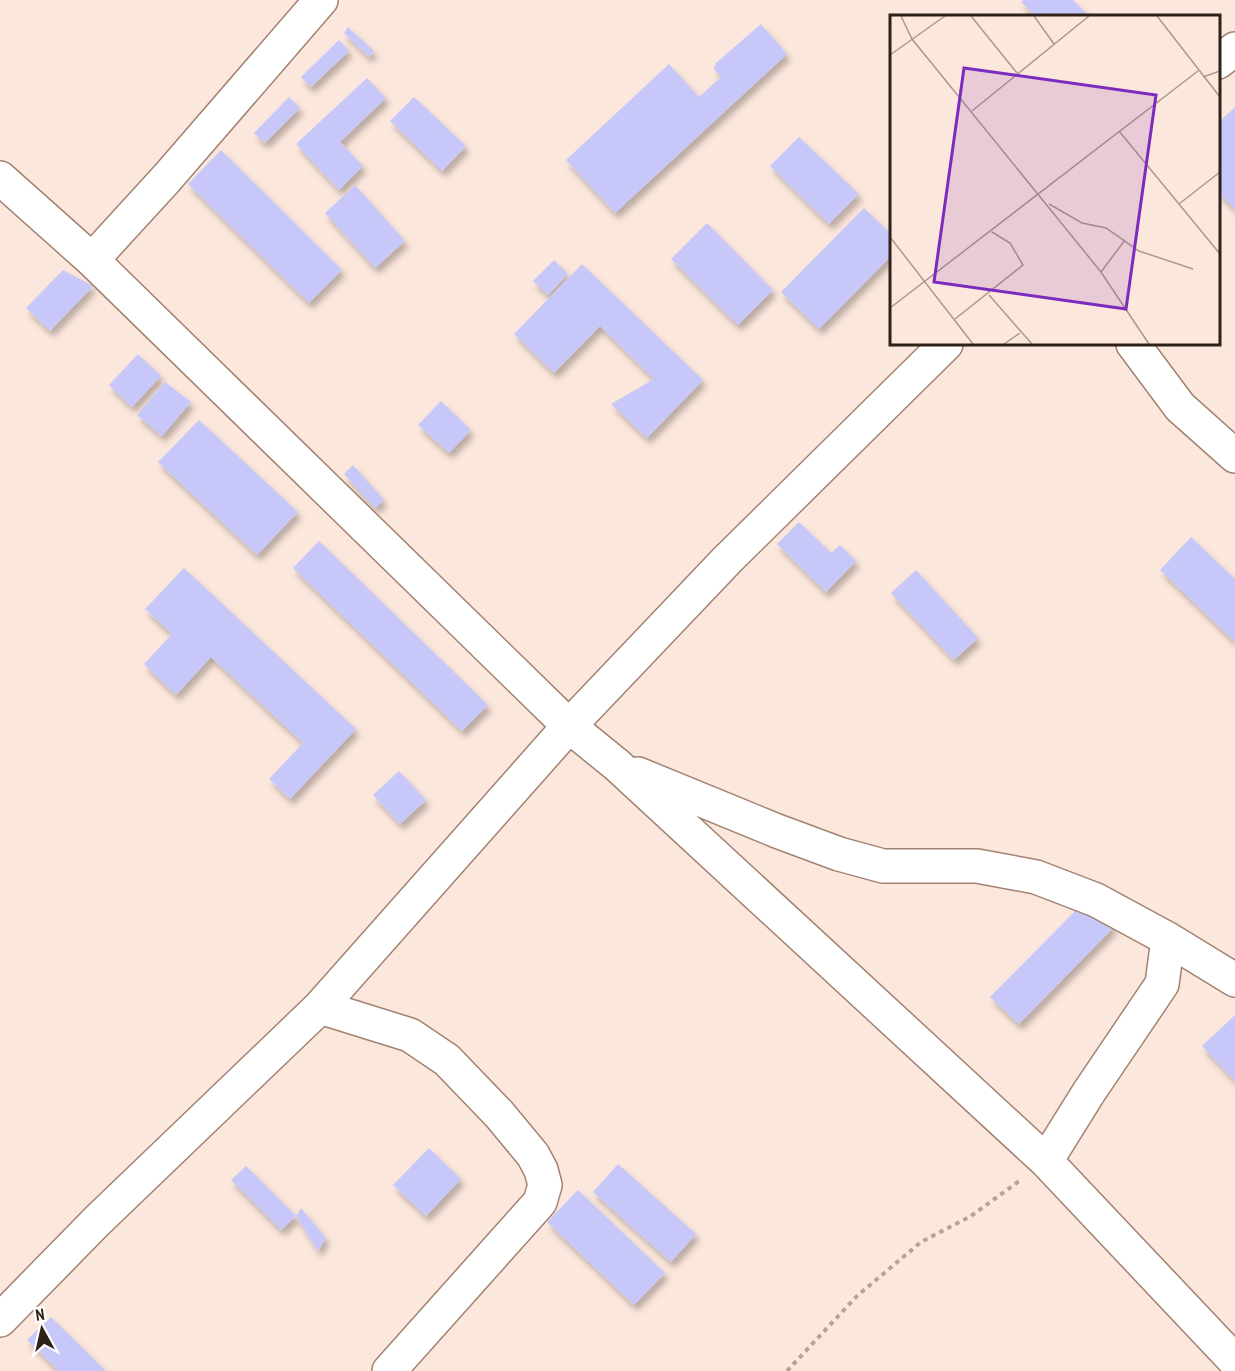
<svg xmlns="http://www.w3.org/2000/svg" width="1235" height="1371" font-family="'PT Sans Narrow',sans-serif">
  <style>
    .building { fill: #c7c8f9; filter: url(#shadow) }
    .lines { fill: none; stroke-linecap: round; stroke-linejoin: round }
    .minor-casing { stroke: #a28271; stroke-width: 36 }
    .path { stroke: #b5a299; stroke-width: 4; stroke-dasharray: 4.5 4.5; stroke-linecap: butt }
    .minor { stroke: #fff; stroke-width: 33 }
    .inset-road { fill: none; stroke: #aa988e; stroke-width: 1.5 }
    .view { fill: #7b2cbf; fill-opacity: 0.15; stroke: #7b2cbf; stroke-width: 3 }
    .inset-edge { fill: none; stroke: #2e211a; stroke-width: 3 }
  </style>
  <defs>
    <filter id="shadow"><feDropShadow dx="3.5" dy="6" stdDeviation="3" flood-color="#0004"/></filter>
  </defs>
  <rect width="100%" height="100%" fill="#fce7dc"/>
  <!-- building -->
  <path class="building" d="M1024,0H1073L1089,16H1036L1021,2Z
    M761,24L787,54L615,213L566,160L669,64L699,97L721,77L714,69L716,63Z
    M348,27L374,51L369,57L344,33Z
    M339,40L349,51L311,87L301,77Z
    M367,78L386,98L340,142L363,166L339,190L296,144Z
    M289,97L300,108L265,143L254,133Z
    M414,97L466,146L442,171L390,121Z
    M1235,107V209L1218,192V123Z
    M799,137L859,194L829,224L770,166Z
    M221,150L342,270L309,303L188,184Z
    M355,185L405,241L375,268L325,213Z
    M864,208L892,235V255L819,329L781,292Z
    M707,223L773,290L738,325L671,259Z
    M554,260L568,274L548,295L533,281Z
    M582,264L703,380L647,438L611,404L654,379L600,326L554,373L514,334Z
    M63,270L93,286L50,331L26,308Z
    M138,354L161,376L132,407L109,385Z
    M165,382L191,402L162,436L137,415Z
    M441,401L471,430L449,453L418,425Z
    M199,420L298,512L257,555L158,462Z
    M353,465L384,500L375,508L344,474Z
    M799,522L831,553L840,545L856,561L826,592L777,544Z
    M1191,537L1235,579V642L1160,570Z
    M319,541L488,705L462,731L293,568Z
    M184,568L356,729L290,799L269,779L303,743L211,657L176,695L144,664L172,634L145,609Z
    M916,570L978,638L954,660L891,593Z
    M399,771L426,800L400,824L373,795Z
    M1086,900L1114,927L1019,1024L990,997Z
    M1235,1015V1081L1202,1046Z
    M429,1148L461,1179L426,1216L393,1185Z
    M618,1164L696,1234L671,1262L593,1192Z
    M246,1166L296,1216L281,1230L231,1180Z
    M578,1190L665,1273L634,1305L547,1222Z
    M301,1208L326,1238L318,1251L296,1216Z
    M51,1317L106,1371H59L27,1340Z"/>
  <g class="lines">
    <defs>
      <path id="minor" d="M1218,62L1235,49
        M0,178L92,260L569,726L617,765L1046,1161L1235,1361
        M92,260L167,178L321,0
        M1133,344L1180,407L1235,456
        M638,774L777,831L839,854L883,866H977L1036,877L1096,900L1168,939L1235,980
        M320,1007L410,1035L447,1060L499,1114L533,1155L541,1170L545,1185L540,1202L389,1371
        M1046,1161L1089,1092L1162,984L1168,939
        M0,1320L97,1221L320,1007L569,726L727,560L946,344"/>
    </defs>
    <!-- minor casing -->
    <use href="#minor" class="minor-casing"/>
    <!-- path -->
    <path class="path" d="M787,1371L857,1296L921,1242L971,1216L1022,1179"/>
    <!-- minor -->
    <use href="#minor" class="minor"/>
  </g>
  <!-- overview -->
  <g transform="translate(890 15)">
    <rect width="330" height="330" fill="#fce7dc"/>
    <path class="inset-road" d="M11,1L22,24L211,257L259,329M81,1L127,58M144,1L164,29M267,1L330,82M0,40L55,1M313,62L330,56M82,96L199,1M229,116L330,239M159,189L192,208L216,213L249,236L303,254M289,189L330,157M0,222L83,329M211,257L235,225M99,280L142,329M0,293L308,56M65,304L133,250L120,228L102,217M114,329L130,318"/>
    <path class="view" d="M74,53L266,80L236,294L44,267Z"/>
    <rect width="330" height="330" class="inset-edge"/>
  </g>
  <!-- north arrow -->
  <g transform="translate(42 1329) rotate(352)" stroke="#ffffff" stroke-width="4.5" paint-order="stroke">
  <path d="M0-4.5L10 22L0 15L-10 22Z" fill="#2e211a"/>
  <text y="-9" font-size="16" font-weight="bold" text-anchor="middle" fill="#2e211a">N</text>
  </g>
</svg>
